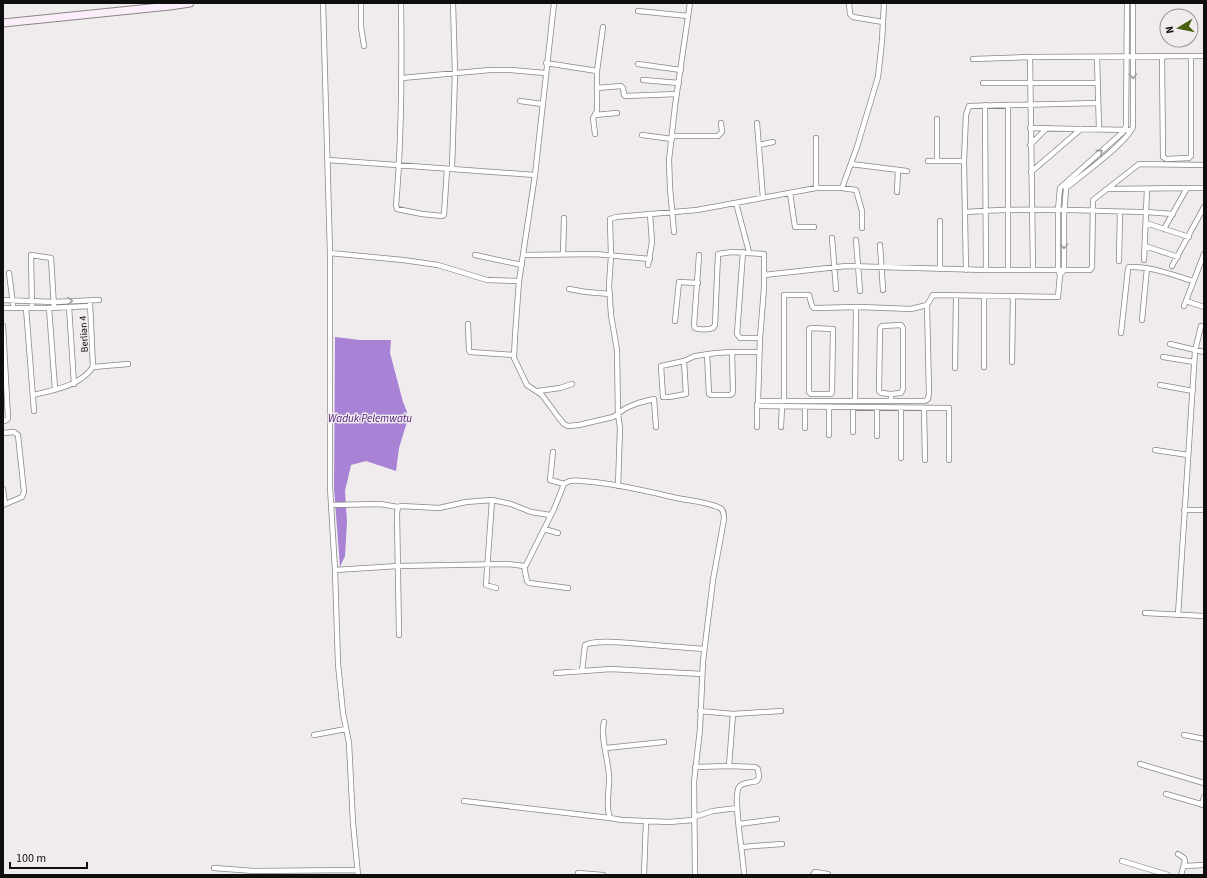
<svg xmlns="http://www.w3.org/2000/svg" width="1207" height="878" font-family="'Source Sans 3',sans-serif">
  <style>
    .water { fill: #a782d5 }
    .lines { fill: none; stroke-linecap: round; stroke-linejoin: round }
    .minor-casing { stroke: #898687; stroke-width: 6 }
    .secondary-casing { stroke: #898687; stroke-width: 9 }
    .minor { stroke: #fff; stroke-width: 4.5 }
    .secondary { stroke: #fcedfa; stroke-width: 7 }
    .oneway { stroke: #9f9f9f }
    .labels { text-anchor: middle; stroke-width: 3; stroke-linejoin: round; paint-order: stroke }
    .street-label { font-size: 10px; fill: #0f0e0e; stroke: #f0eced }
    .water-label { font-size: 11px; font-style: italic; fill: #501c7d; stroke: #f0eced }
  </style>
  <rect width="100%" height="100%" fill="#f0eced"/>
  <!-- water -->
  <path class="water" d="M335,337L360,340H391L390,353L403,402L407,412V422L399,448L396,471L366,461L351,465L345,491L347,522L345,556L340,567L334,488Z"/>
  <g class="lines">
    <defs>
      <path id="minor" d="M323,3L330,253V487L335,570L338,664L343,713L349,743L353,823L358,875
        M361,3V27L364,46
        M401,3C402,70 402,138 396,205L397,209L422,214L442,216L444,215L447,169
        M554,3L535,175L519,281L515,336L514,358L527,385L542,395L559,418L564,424L568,426L579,425L613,417L626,408L638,403L654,399L656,427
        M849,3L850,14L853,17L883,22
        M1127,3L1126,126L1123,132L1060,188L1058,210V270L1060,275L1064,270V216L1066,188C1082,175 1125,144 1133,127V3
        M638,11L688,16
        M1162,56L1163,157L1166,159L1189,158L1191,156V57
        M1030,57L1033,270
        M1097,57L1099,129
        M973,59L1030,57L1204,56
        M546,63L597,71
        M638,64L681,70
        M402,78L490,70H511L545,73
        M643,80L679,83
        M983,83H1097
        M597,88L621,86L623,88L624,95L625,96L677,94
        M520,101L542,104
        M985,105L986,270
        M595,115L617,113
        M937,119V161
        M757,123L763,198
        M1030,128L1128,130
        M595,134L593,118L597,111V71L603,27
        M642,135L672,139
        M672,136H718L722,132L721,123
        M759,145L773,142
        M1030,145L1047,128
        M328,160L535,175
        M928,161H964
        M851,164L907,171
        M452,169L455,73L453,3
        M1031,172L1081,129
        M816,188V138
        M842,188L857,147L878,77L882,41L884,3
        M1108,189L1187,188
        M1147,189L1146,212L1173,214
        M897,192L898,171
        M790,193L795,227H814
        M736,203L749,252
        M966,212C1026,207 1086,211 1146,212L1144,260
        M940,221V269
        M1146,223L1189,237
        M1164,229L1187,188H1204
        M674,232L670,188L669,160L675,106L690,3
        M832,238L836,289
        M856,240L860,291
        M880,245L883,290
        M1145,246L1178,257
        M743,252L737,334L740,338H760
        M330,253L403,260L438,265L487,280L519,281
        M563,254L564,218
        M475,255L522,265
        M524,255L595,254L650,259
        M699,255L694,325L695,328C700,330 708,330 713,328L715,325L718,254L732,252L764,254V288L760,338L758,401H855L856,307
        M1119,261L1120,212
        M648,265L652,242L650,214
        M1172,266L1204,207
        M966,270L964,161L966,115L969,106L1098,103
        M1008,270V105
        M9,273L13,304
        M764,275L846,266L986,270H1090L1092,267L1093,200L1139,164L1204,165
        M569,289L586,292L610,294
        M984,296V367
        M3,300L54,302L99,300
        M1186,301L1204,307
        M90,303L93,367
        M1184,306L1204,254
        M69,307L74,384
        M3,308H49L90,306
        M26,308L34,411
        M32,308L31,255L51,258L54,307
        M49,308L55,389
        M1142,320L1147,268
        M675,321L679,282L698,283
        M468,324L469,350L470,352L514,355
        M3,326L8,418L7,420L3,421
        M811,328L833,329L832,392L831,394H811L809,392V329Z
        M1121,333L1128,269L1129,267C1151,266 1173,275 1193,281
        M1170,344L1204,352
        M707,354L709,394L711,395H730L732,394L733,391L732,352H759
        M1163,357L1194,362
        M684,361L686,394L669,397H663L661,366L684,361L695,356L716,353L732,352
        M1012,362L1013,296
        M955,368L956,296
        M1160,385L1193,391
        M538,391L560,388L572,384
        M33,395C54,390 80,386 93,367L128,364
        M784,401V295H809L812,306L814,308L860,307L911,309L927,305L933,295L1058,297L1060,275
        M855,401H925L928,399L929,393L927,305
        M891,401V394L881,393L879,391L880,328L882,326L901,325L903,328V389L901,393L891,394
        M757,406L949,408V460
        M877,407V436
        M924,408L925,460
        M757,427V404
        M781,427L782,406
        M805,428V407
        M853,432V407
        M3,433L14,432L18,435L24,492L22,497L3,505
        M829,435V407
        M1155,450L1188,455
        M553,452L550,480L564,484
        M901,458V408
        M618,486L620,428L618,414L617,350L611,315L609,286L611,256L610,219L616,217L697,210L816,188H842L856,190L862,211V228
        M3,489L5,504
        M492,500L486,585L496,588
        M331,505L380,504L398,507
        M1184,510H1204
        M544,529L558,533
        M524,566L527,581L529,583L568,588
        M335,570L398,566L508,564L524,566L526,565L554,509L564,484C569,480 576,480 582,481C612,483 643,490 672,497C688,501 706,501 720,508C724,510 724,515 724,519L713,580L703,661L700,729L694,782L695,875
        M1145,613L1204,616
        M1178,615L1195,351L1201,326
        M399,635L397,513L398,507L401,506L439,508L466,502L492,500L511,504L531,512L550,515
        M582,671L585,645C597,639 627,643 641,644C663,646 683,647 704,649
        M556,673L611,669L702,674
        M700,711L733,714L781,711
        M604,722C600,735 608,760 609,775C610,788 605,805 610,818L622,820L669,822L694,820
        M314,735L346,729
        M1184,735L1204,739
        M606,748L664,742
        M1140,764L1204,783
        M729,766L733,714
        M695,767L729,766L755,767L758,769L759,777L757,781C751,783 743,782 739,787C732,797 744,859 744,875
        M1166,794L1204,805
        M464,801L610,818
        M1202,805L1204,797
        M694,817L713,811L737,808
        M739,824L777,819
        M742,847L782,844
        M1178,854L1184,858L1185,861L1181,875
        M1122,861L1168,875
        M1184,866L1204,865
        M214,868L254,871L357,870
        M578,873L603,875
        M644,875L646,821
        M813,875L815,872L828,874"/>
      <path id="secondary" d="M3,23L170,6L190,3"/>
    </defs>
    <!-- minor casing -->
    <use href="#minor" class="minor-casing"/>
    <!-- secondary casing -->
    <use href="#secondary" class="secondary-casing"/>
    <!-- minor -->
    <use href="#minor" class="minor"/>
    <!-- secondary -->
    <use href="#secondary" class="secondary"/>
  </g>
  <!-- one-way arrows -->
  <defs><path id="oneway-chevron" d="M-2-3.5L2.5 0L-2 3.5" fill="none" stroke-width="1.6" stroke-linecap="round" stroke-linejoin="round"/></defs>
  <g class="oneway">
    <use href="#oneway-chevron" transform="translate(1133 76) rotate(90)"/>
    <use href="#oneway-chevron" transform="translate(1100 152) rotate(-41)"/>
    <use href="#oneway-chevron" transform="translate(1064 246) rotate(90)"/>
    <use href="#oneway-chevron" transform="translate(70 301) rotate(-2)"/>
  </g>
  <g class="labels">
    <!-- street labels -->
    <g class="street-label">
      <text transform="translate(83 334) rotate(-93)" y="4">Berlian 4</text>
    </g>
    <!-- water labels -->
    <g class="water-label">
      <text x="370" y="422">Waduk Pelemwatu</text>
    </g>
  </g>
  <!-- border -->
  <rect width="1207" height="878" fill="none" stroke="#0f0e0e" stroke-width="8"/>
  <!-- north arrow -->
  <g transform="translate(1179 28) rotate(260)"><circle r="19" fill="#f0eced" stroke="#969394"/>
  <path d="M0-3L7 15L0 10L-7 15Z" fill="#49600c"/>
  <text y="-6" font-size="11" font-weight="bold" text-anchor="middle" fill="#0f0e0e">N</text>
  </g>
  <!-- scale -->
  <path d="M10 862v6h77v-6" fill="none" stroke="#0f0e0e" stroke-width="2"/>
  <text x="16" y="862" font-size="12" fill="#0f0e0e" stroke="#f0eced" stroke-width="3" paint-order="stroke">100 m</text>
</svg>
